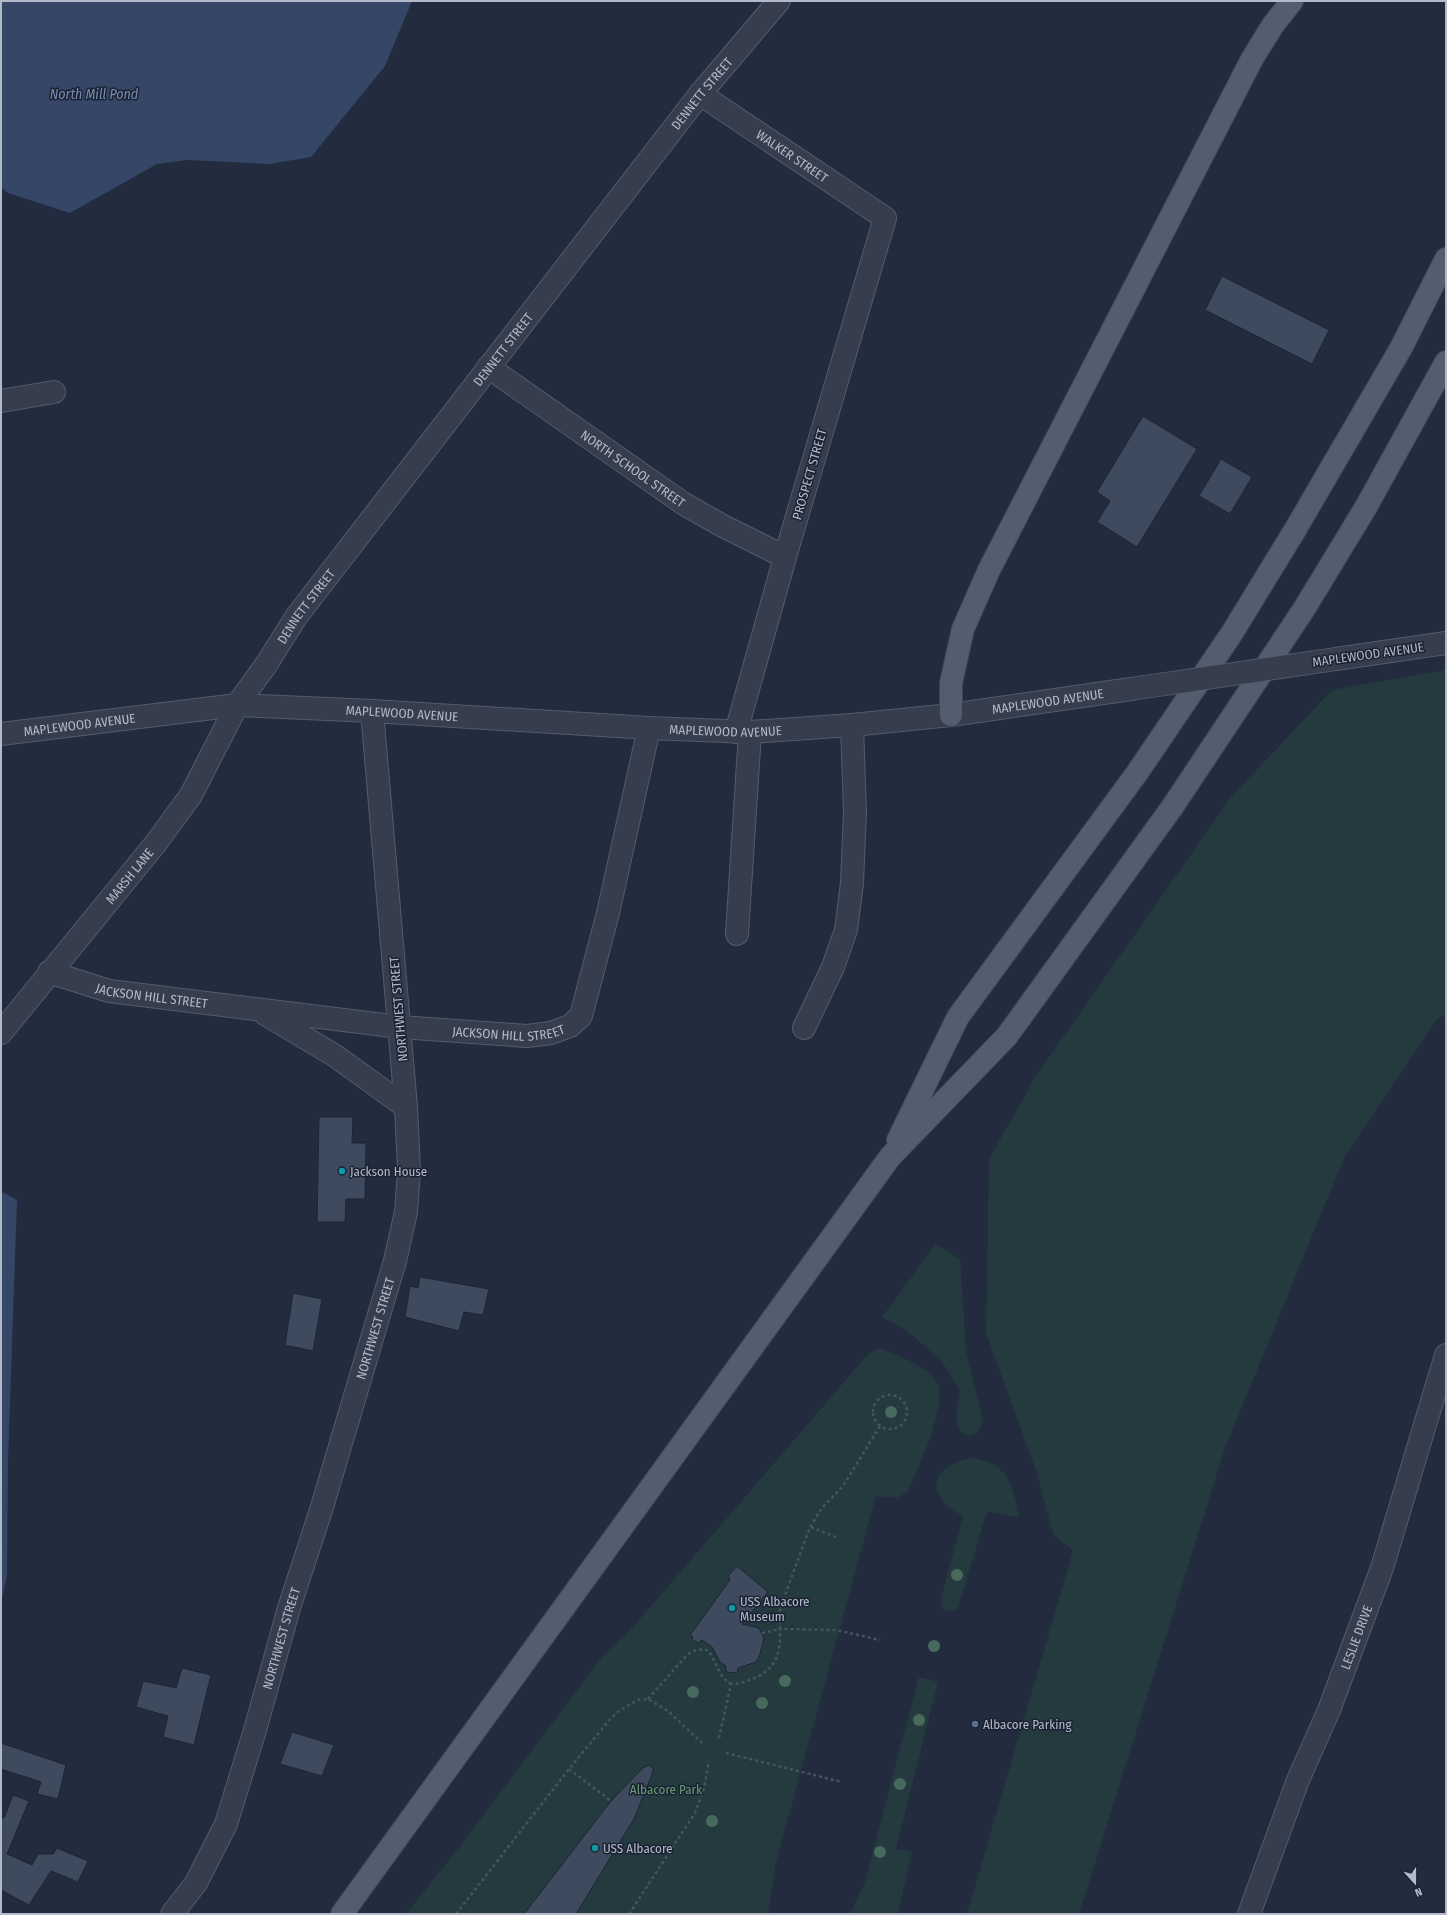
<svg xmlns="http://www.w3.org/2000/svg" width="1447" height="1915" font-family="'Fira Sans Condensed',sans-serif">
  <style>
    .green { fill: #243a3f }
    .water { fill: #354666 }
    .building { fill: #3e4a5d; stroke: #1d2535 }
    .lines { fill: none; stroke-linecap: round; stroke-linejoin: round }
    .minor-casing { stroke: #545c6c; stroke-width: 24 }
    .major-casing { stroke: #3f4757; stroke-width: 24 }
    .path { stroke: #42575c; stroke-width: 2.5; stroke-dasharray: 3 3; stroke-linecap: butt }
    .minor { stroke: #363e4e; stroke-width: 22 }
    .major { stroke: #545d6e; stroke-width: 22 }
    .minor-bridge-casing { stroke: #545c6c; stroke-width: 24; stroke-linecap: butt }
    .minor-bridge { stroke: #363e4e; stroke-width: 22 }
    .tree { fill: #486a5d }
    .culture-dot { fill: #0f9aa8; stroke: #1b2333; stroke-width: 1.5 }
    .service-dot { fill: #5c6f8a; stroke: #1b2333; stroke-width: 1.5 }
    .labels { text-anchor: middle; stroke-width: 3; stroke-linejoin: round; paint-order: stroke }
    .street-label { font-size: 13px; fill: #b2b9c9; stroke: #1b2333 }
    .poi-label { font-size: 13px; fill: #b2b9c9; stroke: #1b2333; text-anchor: start }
    .park-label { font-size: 13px; fill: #679c77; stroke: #1b2333 }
    .water-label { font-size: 14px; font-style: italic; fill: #788db2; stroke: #1b2333 }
  </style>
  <rect width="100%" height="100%" fill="#222c3e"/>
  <!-- green -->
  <path class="green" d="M1446,670V1014L1437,1019L1344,1158L1225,1448L1079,1914H967L1073,1551L1053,1534L1036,1470L986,1333L989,1159L1036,1076L1231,797L1332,690Z
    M936,1244L960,1259L966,1352L983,1420L978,1432L971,1436L965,1435C951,1423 958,1407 960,1391L941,1360L906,1330L882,1317Z
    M882,1349L904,1358L932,1374L939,1386V1406L931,1437L908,1491L897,1498L876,1496L776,1862L768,1914H406L461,1845L602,1657L634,1626L868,1354L875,1350Z
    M972,1458C1009,1463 1013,1486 1019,1518L987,1511L958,1608L950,1612L942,1609L941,1599L963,1516C956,1512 948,1508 943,1501C924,1476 950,1462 972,1458Z
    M919,1677L938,1682L896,1849L912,1852L898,1914H850L865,1882Z"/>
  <!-- water -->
  <path class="water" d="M1,1H412L385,66L311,157L269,164L187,160L157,164L70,213L8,193L1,187Z
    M1,1191L17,1200L8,1460L7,1575L1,1604Z"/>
  <!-- building -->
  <path class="building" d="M1222,276L1329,330L1312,364L1205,310Z
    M1143,416L1197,449L1137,547L1097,522L1110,501L1097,492Z
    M1221,459L1252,477L1230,514L1199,496Z
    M319,1117H353L352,1143H366L365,1199H346L345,1222H317Z
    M420,1277L489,1289L483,1315L464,1312L459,1331L405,1317L410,1286L418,1288Z
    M293,1293L322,1299L313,1351L285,1345Z
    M737,1566L768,1592L742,1624L759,1628L764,1638L760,1654L756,1662L738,1668L737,1673L726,1672V1666L720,1662L712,1647L702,1640L699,1643L692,1640L693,1637L690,1635L730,1580L728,1576Z
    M182,1668L211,1675L194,1745L163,1737L168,1716L136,1707L143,1681L176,1688Z
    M292,1732L334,1745L322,1776L280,1764Z
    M1,1743L66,1765L58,1799L37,1794L41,1782L1,1769Z
    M649,1765L653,1768V1772L634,1819L576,1914H524L611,1801L643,1768Z
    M13,1795L29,1801L7,1854L32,1865L38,1854H53L57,1848L88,1861L78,1882L51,1871L29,1905L1,1890V1817L4,1818Z"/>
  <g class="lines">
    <defs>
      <g id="minor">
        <path id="s1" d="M700,94L885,218L785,557L736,732"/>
        <path id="s2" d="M488,367L684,504L723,526L785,557"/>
        <path d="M1,401L54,392"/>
        <path d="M1336,659L1446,643"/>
        <path id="s3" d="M1,734L237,705L372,711L649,728L750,732L852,725L951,715L1131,689"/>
        <path d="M737,934L750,732"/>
        <path id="s4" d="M49,972L109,991L400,1027L527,1036L551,1033L570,1026L581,1016L608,913L649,728"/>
        <path d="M265,1014L334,1055L406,1107"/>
        <path d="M804,1028L833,967L846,930L852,883L855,812L852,725"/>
        <path id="s5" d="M1,1033L156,843L191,795L237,705L266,665L296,617L700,94L779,1"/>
        <path id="s6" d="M172,1914L196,1883L226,1824L255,1730L289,1608L322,1507L395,1261L406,1212L409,1170L406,1107L372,711"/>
        <path id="s7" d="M1249,1914L1298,1780L1329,1710L1382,1568L1446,1355"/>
      </g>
      <path id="major" d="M951,715V683L963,629L989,570L1252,59L1273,25L1292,1
        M898,1140L958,1017L1137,773L1232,633L1295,530L1401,348L1446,259
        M342,1914L890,1157L1007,1036L1173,806L1304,609L1366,507L1446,362"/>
    </defs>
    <!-- minor casing -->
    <use href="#minor" class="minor-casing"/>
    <!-- major casing -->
    <use href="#major" class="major-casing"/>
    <!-- path -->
    <path class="path" d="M873 1412a17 17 0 1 1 34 0a17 17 0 1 1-34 0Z
      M811,1527L838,1538
      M762,1633L780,1629L779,1614L785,1595L810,1527L822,1508L843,1486L880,1426
      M648,1699L687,1655C694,1650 701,1648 709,1651L723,1678L731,1684
      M719,1738L731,1684C737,1684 743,1683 749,1680C775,1672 781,1655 780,1629L836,1630L880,1640
      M726,1753L842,1782
      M569,1769L611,1801
      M456,1914L569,1769L611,1718L620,1710L638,1700L648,1699L668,1711L702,1743
      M629,1914L695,1813L704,1788L709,1761"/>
    <!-- minor -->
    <use href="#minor" class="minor"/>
    <!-- major -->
    <use href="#major" class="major"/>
    <defs>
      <path id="minor-bridge" d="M1131,689L1336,659"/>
    </defs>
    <!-- minor-bridge casing -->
    <use href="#minor-bridge" class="minor-bridge-casing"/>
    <!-- minor-bridge -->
    <use href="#minor-bridge" class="minor-bridge"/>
  </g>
  <!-- trees -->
  <g class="tree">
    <circle cx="891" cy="1412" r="6"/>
    <circle cx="957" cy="1575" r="6"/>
    <circle cx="934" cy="1646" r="6"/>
    <circle cx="785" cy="1681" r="6"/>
    <circle cx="693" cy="1692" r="6"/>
    <circle cx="762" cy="1703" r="6"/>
    <circle cx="919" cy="1720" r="6"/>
    <circle cx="900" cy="1784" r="6"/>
    <circle cx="712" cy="1821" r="6"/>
    <circle cx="880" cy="1852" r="6"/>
  </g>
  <!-- markers -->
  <g class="culture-dot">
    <circle cx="342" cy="1171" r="4"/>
    <circle cx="732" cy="1608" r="4"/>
    <circle cx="595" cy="1848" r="4"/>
  </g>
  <circle class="service-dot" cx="975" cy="1724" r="4"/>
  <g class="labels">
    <!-- street labels -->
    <g class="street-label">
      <text dy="5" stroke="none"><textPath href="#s5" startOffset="1174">DENNETT STREET</textPath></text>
      <text dy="5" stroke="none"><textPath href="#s1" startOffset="111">WALKER STREET</textPath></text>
      <text dy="5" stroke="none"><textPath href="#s5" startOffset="850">DENNETT STREET</textPath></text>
      <text dy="5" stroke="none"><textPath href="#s2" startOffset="177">NORTH SCHOOL STREET</textPath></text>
      <text transform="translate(809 474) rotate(-74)" y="5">PROSPECT STREET</text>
      <text dy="5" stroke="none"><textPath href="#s5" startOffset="526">DENNETT STREET</textPath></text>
      <text transform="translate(1368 654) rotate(-8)" y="5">MAPLEWOOD AVENUE</text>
      <text dy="5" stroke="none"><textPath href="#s3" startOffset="1051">MAPLEWOOD AVENUE</textPath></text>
      <text dy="5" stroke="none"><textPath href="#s3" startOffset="403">MAPLEWOOD AVENUE</textPath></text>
      <text dy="5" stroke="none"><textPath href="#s3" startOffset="79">MAPLEWOOD AVENUE</textPath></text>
      <text dy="5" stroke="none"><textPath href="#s3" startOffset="727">MAPLEWOOD AVENUE</textPath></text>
      <text dy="5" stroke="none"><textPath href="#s5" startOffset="203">MARSH LANE</textPath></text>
      <text dy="5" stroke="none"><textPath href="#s4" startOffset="106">JACKSON HILL STREET</textPath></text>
      <text transform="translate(398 1009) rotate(-95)" y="5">NORTHWEST STREET</text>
      <text dy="5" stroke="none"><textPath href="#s4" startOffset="465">JACKSON HILL STREET</textPath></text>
      <text dy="5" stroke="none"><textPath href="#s6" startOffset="623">NORTHWEST STREET</textPath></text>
      <text dy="5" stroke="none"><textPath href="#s7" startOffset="297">LESLIE DRIVE</textPath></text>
      <text dy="5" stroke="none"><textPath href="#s6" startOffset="299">NORTHWEST STREET</textPath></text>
    </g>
    <!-- poi labels -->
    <g class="poi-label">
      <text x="350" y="1176">Jackson House</text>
      <text x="740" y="1606">USS Albacore<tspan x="740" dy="15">Museum</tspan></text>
      <text x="983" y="1729">Albacore Parking</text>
      <text x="603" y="1853">USS Albacore</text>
    </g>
    <!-- park labels -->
    <g class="park-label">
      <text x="666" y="1794">Albacore Park</text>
    </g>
    <!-- water labels -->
    <g class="water-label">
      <text x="94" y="99">North Mill Pond</text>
    </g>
  </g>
  <!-- border -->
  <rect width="1447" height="1915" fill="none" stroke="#b2b9c9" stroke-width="4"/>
  <!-- north arrow -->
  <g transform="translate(1415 1883) rotate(159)" stroke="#1b2333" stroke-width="3" paint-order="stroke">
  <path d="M0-3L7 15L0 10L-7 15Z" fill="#b2b9c9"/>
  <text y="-6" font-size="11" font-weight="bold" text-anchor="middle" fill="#b2b9c9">N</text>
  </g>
</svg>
